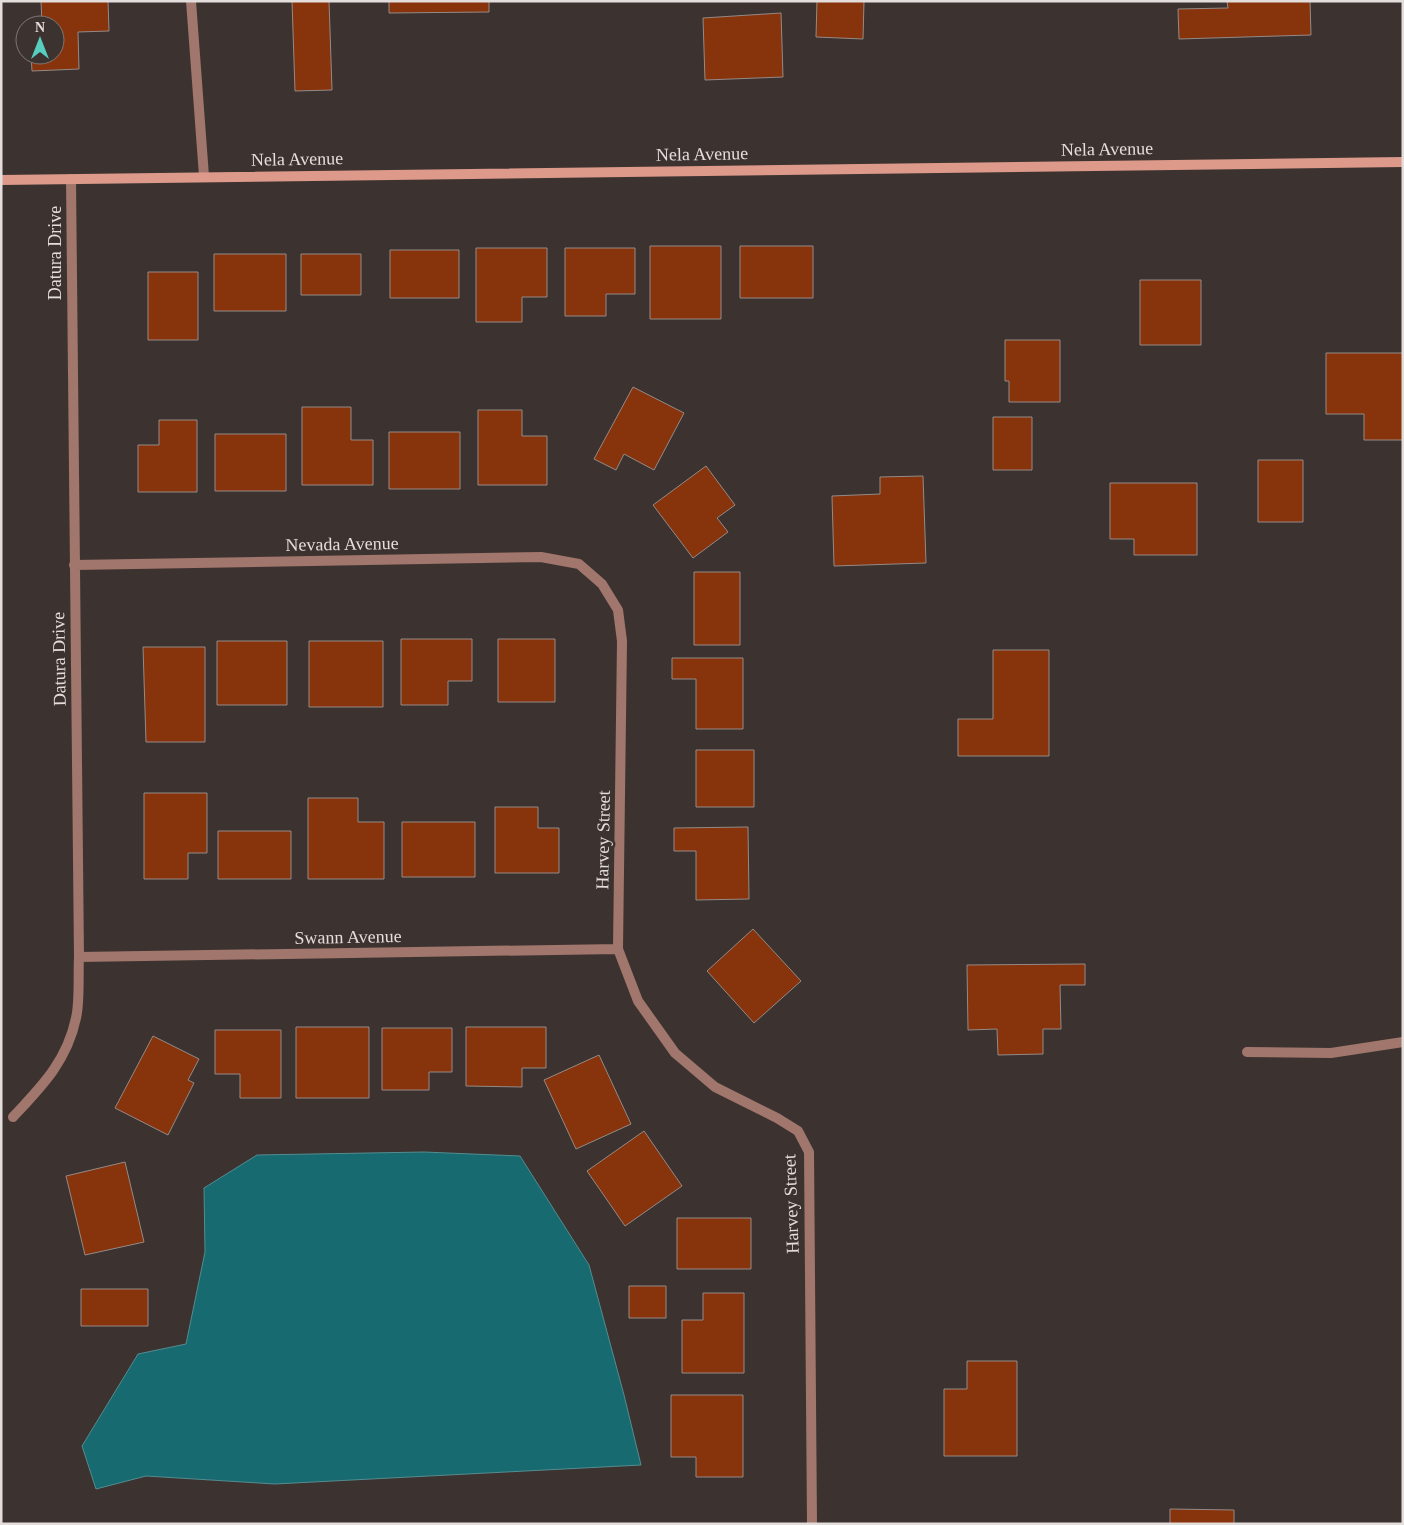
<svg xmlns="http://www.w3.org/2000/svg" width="1404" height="1525" font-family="Georgia,serif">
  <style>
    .water { fill: #176a70; stroke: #548c90 }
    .building { fill: #87330b; stroke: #958a87 }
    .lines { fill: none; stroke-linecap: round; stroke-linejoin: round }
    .lane { stroke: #a1766c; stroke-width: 10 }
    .street { stroke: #a1766c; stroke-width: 10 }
    .secondary { stroke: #dd9a8a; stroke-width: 10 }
    .labels { text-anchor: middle; stroke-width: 5; stroke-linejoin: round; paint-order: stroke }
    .street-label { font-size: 18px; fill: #e3dddb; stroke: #3c3330 }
  </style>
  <rect width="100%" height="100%" fill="#3c3330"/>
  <!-- water -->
  <path class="water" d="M424,1152L520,1156L589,1265L624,1395L641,1465L275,1484L146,1476L96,1489L82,1446L138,1354L186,1344L205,1252L204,1188L257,1155Z"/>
  <!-- building -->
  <path class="building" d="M41,1H108L109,31L78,32L79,69L32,71L31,55H55V25H42Z
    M292,1H329L332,90L295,91Z
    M389,1H489V12L389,13Z
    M817,1H864L863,39L816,37Z
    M1227,1H1310L1311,35L1179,39L1178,9L1228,8Z
    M781,13L783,77L705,80L703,18Z
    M650,246H721V319H650Z
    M740,246H813V298H740Z
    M476,248H547V297H522V322H476Z
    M565,248H635V294H606V316H565Z
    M390,250H459V298H390Z
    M214,254H286V311H214Z
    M301,254H361V295H301Z
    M148,272H198V340H148Z
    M1140,280H1201V345H1140Z
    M1005,340H1060V402H1009V381H1005Z
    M1326,353H1403V440H1364V414H1326Z
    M633,387L684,413L654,470L624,454L616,470L594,459Z
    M302,407H351V440H373V485H302Z
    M478,410H522V436H547V485H478Z
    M993,417H1032V470H993Z
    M159,420H197V492H138V445H159Z
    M389,432H460V489H389Z
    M215,434H286V491H215Z
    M1258,460H1303V522H1258Z
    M706,466L735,505L717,518L728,532L693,558L653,505Z
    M923,476L926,563L834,566L832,496L880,494V477Z
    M1110,483H1197V555H1134V539H1110Z
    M694,572H740V645H694Z
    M401,639H472V681H448V705H401Z
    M498,639H555V702H498Z
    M217,641H287V705H217Z
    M309,641H383V707H309Z
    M143,647H205V742H146Z
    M993,650H1049V756H958V719H993Z
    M672,658H743V729H696V679H672Z
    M696,750H754V807H696Z
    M144,793H207V853H188V879H144Z
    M308,798H358V822H384V879H308Z
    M495,807H538V828H559V873H495Z
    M402,822H475V877H402Z
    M748,827L749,899L696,900V851H674V828Z
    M218,831H291V879H218Z
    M753,929L801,981L754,1023L707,971Z
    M1085,964V985H1060L1061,1029H1043V1054L998,1055L997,1029L968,1030L967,965Z
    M296,1027H369V1098H296Z
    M466,1027H546V1068H522V1087L466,1086Z
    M382,1028H452V1072H429V1090H382Z
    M215,1030H281V1098H240V1074H215Z
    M153,1036L199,1059L188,1080L194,1083L168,1135L115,1108Z
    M599,1055L631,1124L576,1149L544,1080Z
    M644,1131L682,1186L625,1226L587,1171Z
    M125,1162L144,1242L85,1255L66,1176Z
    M677,1218H751V1269H677Z
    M629,1286H666V1318H629Z
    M81,1289H148V1326H81Z
    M703,1293H744V1373H682V1320H703Z
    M967,1361H1017V1456H944V1389H967Z
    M671,1395H743V1477H696V1457H671Z
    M1170,1509L1234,1510V1524H1170Z"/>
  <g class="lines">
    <!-- lane -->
    <path class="lane" d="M1247,1052L1331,1053L1403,1042"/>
    <!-- street -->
    <path class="street" d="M191,1L204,176
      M74,565L541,557L579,564L602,584L618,610L622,641L618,949L638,1001L675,1053L715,1087L777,1118L798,1131L809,1152L812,1524
      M79,957L618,949
      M13,1117C42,1086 67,1061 76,1018C80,1002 78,974 79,957L71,179"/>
    <!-- secondary -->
    <path class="secondary" d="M1,180L1403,162"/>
  </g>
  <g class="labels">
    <!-- street labels -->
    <g class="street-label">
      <text transform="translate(1107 149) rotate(-1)" y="6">Nela Avenue</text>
      <text transform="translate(702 154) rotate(-1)" y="6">Nela Avenue</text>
      <text transform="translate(297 159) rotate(-1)" y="6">Nela Avenue</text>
      <text transform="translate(55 253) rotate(-90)" y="6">Datura Drive</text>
      <text transform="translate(342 544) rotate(-1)" y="6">Nevada Avenue</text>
      <text transform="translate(59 659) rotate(-91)" y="6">Datura Drive</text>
      <text transform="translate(603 840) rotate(-89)" y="6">Harvey Street</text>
      <text transform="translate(348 937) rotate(-1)" y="6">Swann Avenue</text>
      <text transform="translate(791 1204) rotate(-92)" y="6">Harvey Street</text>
    </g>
  </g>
  <!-- border -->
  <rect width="1404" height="1525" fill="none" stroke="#e3dddb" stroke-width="5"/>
  <!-- north arrow -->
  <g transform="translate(40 40)"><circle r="24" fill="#3c3330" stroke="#7f7774"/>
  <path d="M0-4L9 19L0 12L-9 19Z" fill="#58cec0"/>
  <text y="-8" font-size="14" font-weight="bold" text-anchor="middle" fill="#e3dddb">N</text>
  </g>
</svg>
